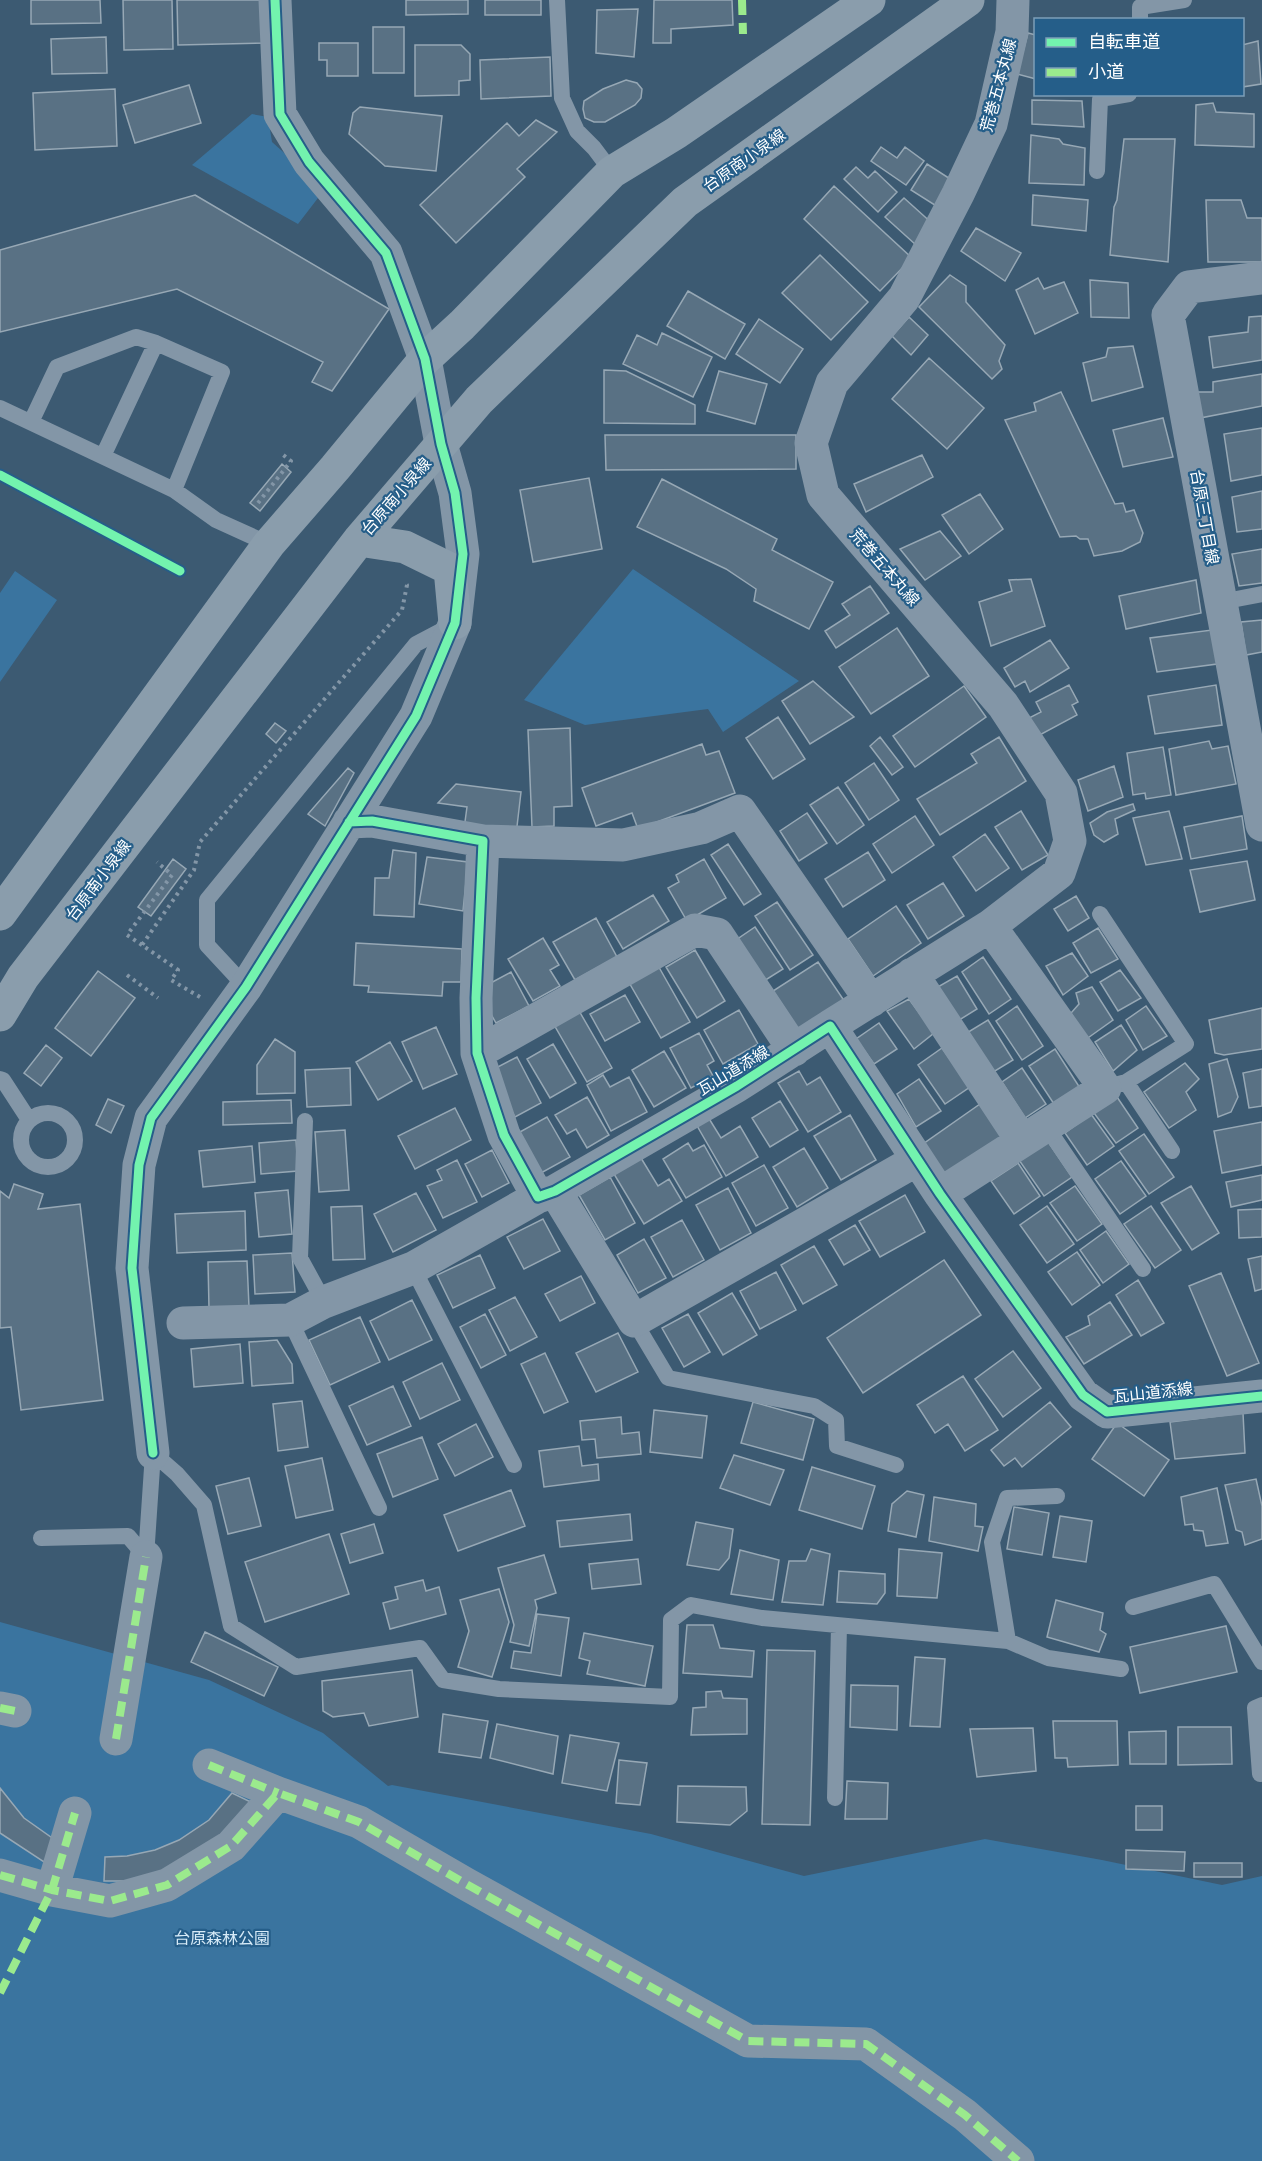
<svg xmlns="http://www.w3.org/2000/svg" width="1262" height="2161" font-family="'IBM Plex Sans','Noto Sans JP',sans-serif">
  <style>
    .green { fill: #3a749f }
    .building { fill: #597184; stroke: #97a8b5; stroke-width: 1.5 }
    .lines { fill: none; stroke-linecap: round; stroke-linejoin: round }
    .path { stroke: #8396a7; stroke-width: 4; stroke-dasharray: 3 4.5; stroke-linecap: butt }
    .lane { stroke: #8396a7; stroke-width: 16 }
    .street { stroke: #8396a7; stroke-width: 33 }
    .secondary { stroke: #8a9dac; stroke-width: 33 }
    .quiet { stroke: #9bea8d; stroke-width: 8; stroke-dasharray: 15 8; stroke-linecap: butt }
    .cycleway-casing { stroke: #255e89; stroke-width: 13 }
    .cycleway { stroke: #73f3ae; stroke-width: 9 }
    .labels { text-anchor: middle; stroke-width: 4.5; stroke-linejoin: round; paint-order: stroke }
    .street-label { font-size: 16px; fill: #fff; stroke: #255e89 }
    .park-label { font-size: 16px; fill: #d6eaf7; stroke: #255e89 }
  </style>
  <rect width="100%" height="100%" fill="#3c5a72"/>
  <!-- green -->
  <path class="green" d="M252,114L268,117L272,142L301,168L318,198L298,224L192,165Z
    M633,569L799,681L723,732L708,709L585,725L524,700Z
    M15,571L57,600L0,682V593Z
    M0,1622L209,1680L323,1733L388,1786L392,1785L651,1834L804,1876L985,1839L1102,1860L1222,1885L1262,1876V2161H0Z"/>
  <!-- building -->
  <path class="building" d="M31,0H100L101,23L31,24Z
    M123,0H172L173,49L124,50Z
    M177,0H264L265,43L178,45Z
    M406,0H468V14L406,15Z
    M485,0H541V15H485Z
    M654,0H732L733,25L671,29V43H653Z
    M638,9L634,57L596,53L597,10Z
    M373,27H404V73H373Z
    M1028,33L1036,35V79L1017,74Z
    M106,37L107,73L52,74L51,39Z
    M1258,41L1261,84L1242,87V45Z
    M319,43H358V76H327V60H319Z
    M415,45H461L470,54V80L459,81V95L415,96Z
    M550,57L551,96L481,99L480,60Z
    M626,80L637,83L642,89L641,98L635,105L605,122H594L585,118L583,109L584,101L603,89Z
    M189,85L201,123L135,143L123,105Z
    M115,89L117,146L35,150L33,93Z
    M1032,100L1082,101L1084,127L1032,124Z
    M1213,103L1216,112L1254,114V147L1195,145L1196,105Z
    M360,107L442,116L436,171L385,166L349,134L353,113Z
    M536,120L557,132L517,169L525,177L456,243L420,205L507,123L519,136Z
    M1031,135L1059,139L1063,144L1085,148L1084,185L1029,183Z
    M1124,139H1175L1168,262L1110,255L1114,207L1117,200Z
    M881,147L897,158L905,147L924,161L906,185L871,161Z
    M927,164L958,184L941,209L911,190Z
    M856,167L868,178L875,171L897,192L878,212L844,179Z
    M834,186L912,258L880,291L804,219Z
    M195,195L389,309L332,391L312,382L323,362L177,289L0,332V250Z
    M1033,195L1088,200L1086,231L1032,225Z
    M904,198L934,225L916,245L885,217Z
    M1206,200H1241L1247,218H1262V262H1208Z
    M976,228L1021,253L1005,281L961,251Z
    M820,255L868,302L831,340L782,293Z
    M950,275L966,286V302L1005,345L999,361L1002,369L992,379L919,307Z
    M1038,278L1044,289L1064,282L1078,313L1035,334L1016,290Z
    M1090,280L1128,283L1129,318L1091,317Z
    M688,291L745,324L725,359L667,326Z
    M1262,316V360L1213,368L1209,337L1248,332L1249,317Z
    M909,317L928,335L911,355L892,336Z
    M759,319L803,349L780,383L736,354Z
    M662,333L712,357L693,397L623,364L637,335L657,345Z
    M1133,346L1143,387L1092,401L1083,363L1106,357L1108,348Z
    M929,358L984,408L947,449L892,399Z
    M604,370L626,371L695,405V424L604,423Z
    M719,371L767,384L755,424L707,411Z
    M1262,374V406L1200,418L1195,392H1213V382Z
    M1061,392L1115,504L1123,503L1126,512L1134,510L1143,533L1140,542L1122,551L1094,556L1088,539H1080L1076,536L1060,537L1005,420L1036,411L1034,403Z
    M1163,418L1173,457L1123,467L1113,430Z
    M1262,428V475L1231,481L1224,434Z
    M605,435H796V469L606,470Z
    M922,455L933,477L866,512L854,484Z
    M282,464L291,472L260,511L250,503Z
    M589,478L602,549L533,562L520,490Z
    M662,479L777,539L772,550L833,582L809,629L754,601L756,589L726,569L637,527Z
    M1262,491V529L1237,532L1232,497Z
    M980,494L1003,529L969,554L942,515Z
    M940,531L961,556L925,580L900,549Z
    M1262,549V583L1239,586L1232,554Z
    M1031,579L1045,626L991,646L979,602L1012,591L1009,580Z
    M1196,580L1201,613L1126,629L1119,596Z
    M870,586L889,613L836,648L825,631L850,615L842,604Z
    M1262,620V652L1246,655L1241,622Z
    M897,628L929,676L871,714L839,667Z
    M1212,630L1217,664L1157,672L1150,638Z
    M1050,640L1069,668L1030,692L1025,681L1015,687L1004,668Z
    M813,681L854,717L810,744L782,701Z
    M1069,685L1078,702L1072,705L1077,715L1036,737L1027,719L1041,712L1036,702Z
    M1216,685L1222,725L1155,734L1148,696Z
    M964,686L986,717L915,767L893,736Z
    M778,717L805,759L773,779L746,738Z
    M275,723L286,731L276,743L266,734Z
    M570,728L572,806L554,807V826L532,827L528,730Z
    M880,737L903,767L892,775L870,746Z
    M999,737L1026,781L940,835L917,799L977,763L971,754Z
    M1209,741L1212,749L1228,746L1236,784L1176,795L1169,749Z
    M702,744L706,755L719,751L735,793L638,829L632,813L596,826L582,788Z
    M1163,747L1171,795L1146,799L1145,793L1133,795L1127,753Z
    M874,763L899,800L869,820L845,783Z
    M1114,766L1123,797L1088,811L1078,780Z
    M348,768L354,773L325,826L308,814Z
    M456,784L521,792L516,835L464,829L467,807L438,803Z
    M838,787L864,825L837,844L810,805Z
    M1133,804L1135,810L1115,819L1118,834L1104,842L1094,835L1090,823L1107,812Z
    M1021,811L1048,855L1022,870L995,827Z
    M1169,811L1182,859L1146,865L1133,818Z
    M807,813L827,843L799,861L780,831Z
    M915,816L934,845L892,873L873,844Z
    M1242,816L1247,849L1191,859L1184,827Z
    M985,834L1009,868L976,891L953,857Z
    M728,844L761,894L744,905L711,855Z
    M393,850L416,853L414,917L374,915L375,878H389Z
    M868,852L885,880L843,907L825,879Z
    M427,857L468,862L463,911L419,904Z
    M173,859L186,869L151,916L138,907Z
    M704,859L726,898L687,921L668,888L679,882L676,875Z
    M1247,861L1255,900L1200,912L1190,870Z
    M943,883L964,916L928,939L907,905Z
    M653,895L669,921L623,949L607,922Z
    M1076,896L1089,918L1068,931L1054,909Z
    M777,902L813,955L790,970L755,916Z
    M896,906L921,943L873,976L848,939Z
    M596,918L617,957L575,980L553,942Z
    M755,927L783,969L764,981L736,940Z
    M1098,928L1118,959L1091,973L1073,943Z
    M543,938L559,965L550,970L560,986L533,1001L508,959Z
    M356,943L462,949L461,982H443L442,996L368,992L369,986L354,985Z
    M695,950L725,1001L697,1018L666,967Z
    M1072,953L1088,976L1063,995L1046,966Z
    M983,957L1011,999L989,1014L962,972Z
    M656,962L690,1022L661,1038L627,979Z
    M818,962L845,1002L800,1032L773,991Z
    M1120,970L1141,998L1118,1011L1100,982Z
    M98,971L135,998L91,1056L55,1028Z
    M511,972L529,1006L496,1023L484,1002L485,986Z
    M957,976L977,1009L956,1022L936,988Z
    M1092,987L1113,1020L1085,1040L1071,1013L1079,1004L1076,993Z
    M625,995L640,1022L605,1041L590,1014Z
    M909,999L934,1033L914,1049L887,1011Z
    M1017,1006L1043,1046L1022,1060L996,1021Z
    M1146,1006L1167,1036L1143,1050L1126,1020Z
    M1262,1008V1049L1224,1055L1215,1053L1209,1020Z
    M578,1009L612,1068L587,1082L553,1023Z
    M739,1010L758,1044L723,1064L704,1030Z
    M988,1020L1013,1060L990,1074L965,1034Z
    M879,1023L897,1049L874,1064L856,1039Z
    M1121,1025L1137,1050L1113,1071L1095,1042Z
    M436,1027L457,1074L423,1089L402,1042Z
    M699,1033L714,1061L707,1065L713,1076L691,1088L670,1048Z
    M275,1039L295,1052V1093L257,1094V1065Z
    M390,1042L412,1081L378,1100L356,1062Z
    M553,1044L576,1083L550,1098L527,1059Z
    M46,1045L62,1058L41,1086L24,1073Z
    M942,1048L970,1087L945,1104L918,1065Z
    M1055,1049L1080,1088L1054,1104L1029,1066Z
    M664,1051L686,1088L654,1107L632,1070Z
    M517,1057L541,1103L515,1117L490,1071Z
    M1227,1059L1238,1097L1231,1112L1218,1117L1209,1064Z
    M1185,1063L1199,1079L1186,1092L1196,1110L1169,1128L1144,1092Z
    M350,1068L351,1105L307,1107L305,1070Z
    M1022,1068L1046,1104L1025,1118L1002,1082Z
    M1262,1069V1106L1249,1108L1243,1073Z
    M799,1071L807,1085L820,1077L841,1112L808,1132L778,1083Z
    M603,1075L610,1087L629,1077L647,1112L611,1131L587,1085Z
    M919,1079L941,1111L916,1127L897,1094Z
    M587,1097L609,1135L587,1148L576,1129L567,1134L555,1115Z
    M1117,1097L1138,1128L1116,1143L1094,1113Z
    M108,1099L124,1106L111,1133L96,1125Z
    M291,1100L292,1123L223,1125V1102Z
    M780,1101L798,1130L770,1147L752,1118Z
    M980,1104L1003,1137L946,1176L923,1144Z
    M455,1108L471,1140L415,1169L398,1136Z
    M1091,1114L1114,1146L1087,1165L1065,1133Z
    M850,1115L876,1160L841,1180L814,1136Z
    M547,1117L570,1157L541,1173L518,1133Z
    M708,1117L721,1138L740,1126L758,1157L726,1176L696,1124Z
    M1262,1122V1165L1222,1173L1214,1131Z
    M345,1130L349,1190L319,1192L315,1132Z
    M1144,1134L1174,1177L1149,1194L1119,1151Z
    M296,1140L298,1171L261,1174L259,1143Z
    M1047,1140L1072,1177L1044,1196L1019,1160Z
    M688,1143L693,1151L704,1145L722,1177L686,1198L663,1159Z
    M252,1146L255,1182L203,1187L199,1151Z
    M804,1148L828,1188L797,1207L773,1167Z
    M492,1150L509,1183L482,1197L465,1164Z
    M641,1158L658,1186L669,1179L682,1201L644,1224L614,1174Z
    M457,1160L477,1202L443,1218L427,1186L442,1180L437,1170Z
    M1121,1161L1146,1196L1120,1214L1095,1179Z
    M1018,1163L1040,1196L1014,1214L991,1181Z
    M764,1165L788,1208L756,1226L732,1183Z
    M1262,1175V1200L1231,1207L1226,1182Z
    M610,1177L635,1223L605,1240L579,1195Z
    M14,1184L43,1194L38,1209L80,1204L103,1400L21,1410L11,1327L0,1328V1191L9,1198Z
    M1075,1186L1102,1224L1077,1241L1050,1203Z
    M1191,1186L1219,1233L1192,1250L1161,1203Z
    M728,1188L751,1233L720,1250L696,1205Z
    M288,1190L292,1234L259,1237L255,1193Z
    M416,1193L436,1230L393,1252L374,1214Z
    M905,1195L925,1232L880,1257L859,1221Z
    M362,1206L365,1259L333,1260L331,1207Z
    M1047,1206L1074,1244L1047,1263L1020,1225Z
    M1151,1206L1181,1250L1155,1268L1124,1224Z
    M1262,1209V1237L1239,1238L1238,1210Z
    M245,1211L246,1250L177,1253L175,1214Z
    M543,1219L560,1251L524,1269L507,1237Z
    M682,1220L704,1260L673,1277L651,1237Z
    M855,1225L870,1250L844,1265L829,1240Z
    M1106,1231L1129,1264L1103,1283L1080,1250Z
    M644,1239L666,1278L638,1293L617,1255Z
    M814,1246L837,1285L803,1304L781,1265Z
    M1077,1252L1100,1285L1072,1305L1048,1272Z
    M292,1253L295,1292L255,1294L253,1255Z
    M480,1255L495,1288L453,1308L437,1275Z
    M1262,1256V1289L1255,1291L1248,1259Z
    M944,1260L981,1315L863,1393L827,1338Z
    M247,1261L249,1307L209,1308L208,1262Z
    M776,1272L796,1310L760,1329L740,1291Z
    M1221,1273L1259,1363L1227,1376L1189,1286Z
    M581,1276L595,1303L560,1321L545,1294Z
    M1138,1280L1164,1323L1141,1336L1116,1295Z
    M732,1293L757,1335L723,1355L698,1313Z
    M515,1297L537,1337L510,1351L489,1310Z
    M412,1300L432,1340L389,1360L370,1321Z
    M1110,1302L1132,1335L1084,1364L1066,1337L1090,1325L1088,1316Z
    M485,1314L506,1355L481,1368L460,1327Z
    M688,1314L710,1352L684,1367L662,1328Z
    M360,1317L380,1362L330,1385L309,1340Z
    M618,1333L638,1372L596,1392L576,1353Z
    M277,1340L292,1364L293,1383L252,1386L249,1342Z
    M240,1344L243,1383L194,1387L191,1349Z
    M1013,1351L1041,1388L1003,1417L975,1379Z
    M545,1353L568,1402L544,1413L521,1364Z
    M442,1363L460,1400L420,1419L403,1382Z
    M963,1376L998,1430L965,1451L948,1424L935,1433L917,1405Z
    M393,1386L411,1426L367,1445L349,1406Z
    M302,1401L308,1447L278,1451L273,1404Z
    M753,1402L814,1419L803,1460L741,1443Z
    M1050,1402L1071,1427L1022,1467L1015,1458L1004,1466L991,1450Z
    M654,1410L707,1416L702,1458L650,1452Z
    M1243,1413L1245,1453L1175,1459L1170,1422Z
    M621,1417L622,1434L639,1432L641,1454L597,1458L595,1439L582,1440L580,1421Z
    M1117,1423L1169,1460L1144,1496L1092,1459Z
    M476,1424L493,1457L455,1476L438,1444Z
    M422,1437L438,1479L393,1497L377,1454Z
    M579,1446L582,1466L598,1464L599,1480L544,1487L539,1451Z
    M734,1455L784,1470L770,1505L720,1488Z
    M322,1458L333,1510L296,1518L285,1466Z
    M812,1467L875,1486L862,1529L799,1510Z
    M249,1478L261,1526L228,1534L216,1486Z
    M1256,1479L1262,1506V1539L1245,1545L1242,1532L1236,1530L1225,1485Z
    M1217,1488L1228,1543L1206,1546L1203,1531L1194,1530L1193,1524L1185,1525L1181,1497Z
    M511,1490L525,1526L458,1551L444,1515Z
    M907,1491L924,1495L916,1537L888,1531L892,1504Z
    M934,1497L976,1504L975,1526L983,1527L978,1551L929,1541Z
    M1014,1507L1049,1513L1042,1555L1007,1549Z
    M630,1514L632,1540L560,1547L557,1521Z
    M1060,1516L1092,1521L1086,1562L1053,1557Z
    M696,1522L733,1529L729,1558L719,1570L687,1565Z
    M374,1524L383,1553L350,1563L341,1534Z
    M329,1534L349,1594L265,1622L245,1562Z
    M811,1549L830,1554L823,1605L782,1602L789,1561H806Z
    M899,1549L942,1553L937,1598L897,1596Z
    M740,1550L779,1560L773,1600L731,1594Z
    M544,1555L556,1593L535,1600L537,1608L529,1646L510,1642L514,1625L498,1568Z
    M638,1559L641,1584L592,1589L589,1564Z
    M839,1571L885,1574V1593L877,1604L837,1602Z
    M423,1580L426,1591L439,1587L446,1614L390,1629L383,1603L398,1599L395,1587Z
    M499,1589L509,1622L492,1677L458,1667L469,1631L460,1600Z
    M1056,1600L1103,1613L1100,1630L1106,1634L1099,1652L1047,1637Z
    M537,1614L569,1618L561,1676L511,1668L514,1651L531,1653Z
    M687,1625H713L720,1648L754,1651L752,1677L683,1673Z
    M1226,1626L1237,1672L1140,1693L1130,1647Z
    M205,1632L278,1667L264,1696L191,1662Z
    M584,1633L653,1646L645,1686L587,1674L590,1661L579,1658Z
    M767,1650L815,1651L810,1825L762,1824Z
    M915,1657L945,1659L940,1727L910,1726Z
    M412,1670L418,1717L369,1726L364,1713L333,1717L323,1711L322,1681Z
    M851,1685L898,1686L897,1730L850,1727Z
    M721,1691L723,1698L747,1699V1734L691,1735L693,1708L706,1707V1692Z
    M443,1714L488,1721L481,1758L439,1752Z
    M1053,1721H1117L1118,1765L1068,1767L1067,1758H1055Z
    M497,1724L558,1736L553,1774L490,1758Z
    M1178,1727H1231L1232,1764L1178,1765Z
    M1033,1728L1036,1771L977,1777L970,1729Z
    M1166,1731V1764H1130L1129,1732Z
    M570,1735L619,1743L607,1791L562,1783Z
    M619,1760L647,1763L640,1805L616,1803Z
    M847,1781L888,1783L887,1819H845Z
    M678,1786L746,1787L747,1811L730,1825L677,1822Z
    M0,1788L24,1818L55,1840L44,1862L0,1833Z
    M232,1793L255,1804L192,1865L130,1881H104L105,1857L127,1856L155,1850L179,1840L209,1820Z
    M1136,1806H1162V1830H1136Z
    M1126,1850L1185,1852L1184,1871L1126,1869Z
    M1194,1863H1242V1877H1194Z"/>
  <g class="lines">
    <!-- path -->
    <path class="path" d="M258,503L291,461L282,454
      M142,945L127,935L172,875L157,862
      M127,975L158,998
      M200,997L171,980L178,970L142,945L194,870L200,842L402,610L407,585L406,584"/>
    <!-- lane -->
    <path class="lane" d="M557,0L562,98L577,131L594,148L612,172
      M1140,20V7L1184,0
      M1097,171L1100,99L1129,94
      M0,408L174,490L216,520L269,544
      M31,422L57,367L136,337L156,343
      M103,456L156,343L222,372L174,490
      M1221,602L1262,594
      M1100,914L1186,1044L1126,1082
      M246,987L207,945V900L416,644L452,625
      M0,1079L3,1080L29,1120
      M1115,1085L1126,1082L1172,1151
      M21 1140a27 27 0 1 1 54 0a27 27 0 1 1-54 0Z
      M305,1121L300,1258L324,1302
      M1046,1126L1143,1269
      M413,1268L514,1465
      M290,1320L379,1508
      M634,1321L668,1378L814,1406L836,1420L837,1446L896,1465
      M153,1453L177,1474L204,1505L231,1626L296,1667L420,1648L443,1680L499,1689L670,1697L671,1620L691,1605L762,1618L1008,1641L1048,1658L1121,1669
      M41,1538L128,1536L146,1557L153,1453
      M1133,1607L1214,1584L1262,1662
      M1008,1641L992,1542L1007,1498L1057,1496
      M1260,1774L1255,1708L1262,1705
      M835,1798L839,1626"/>
    <!-- street -->
    <path class="street" d="M1262,278L1189,287L1168,315L1262,825
      M349,822L372,821L483,841L476,998L477,1053L504,1135L538,1197L555,1191L737,1086L830,1026L940,1194L1083,1395L1107,1412L1262,1396
      M483,841L623,845L701,828L740,811L871,1001
      M912,974L1022,1141
      M830,1026L990,926L1059,873L1070,841L1061,793L1003,705L823,495L811,443L832,383L904,298L958,194L991,124L1012,32L1013,0
      M477,1053L695,930L717,934L794,1050
      M555,1191L634,1321L917,1160
      M940,1194L1105,1088L990,926
      M183,1323L290,1320L324,1302L413,1268L538,1197
      M153,1453L132,1268L139,1165L151,1118L246,987L416,716L455,623L463,554L455,493L441,444L425,359L386,253L309,162L280,114L275,0
      M0,1708L15,1711
      M116,1739L146,1557
      M209,1765L278,1793
      M0,1875L52,1890L110,1901L167,1885L231,1846L278,1793L359,1822L466,1884L748,2041L866,2044L965,2115L1018,2161
      M52,1890L75,1813"/>
    <!-- secondary -->
    <path class="secondary" d="M359,540L405,547L450,569L455,623
      M0,914L269,544L335,468L425,359L462,325L612,172L676,133L869,0
      M0,1015L23,977L359,540L479,400L685,202L968,0"/>
    <!-- quiet -->
    <path class="quiet" d="M742,0L743,34
      M0,1708L15,1711
      M116,1739L146,1557
      M209,1765L278,1793
      M0,1875L52,1890L110,1901L167,1885L231,1846L278,1793L359,1822L466,1884L748,2041L866,2044L965,2115L1018,2161
      M0,1993L52,1890L75,1813"/>
    <defs>
      <path id="cycleway" d="M0,475L180,571
        M349,822L372,821L483,841L476,998L477,1053L504,1135L538,1197L555,1191L737,1086L830,1026L940,1194L1083,1395L1107,1412L1262,1396
        M153,1453L132,1268L139,1165L151,1118L246,987L416,716L455,623L463,554L455,493L441,444L425,359L386,253L309,162L280,114L275,0"/>
    </defs>
    <!-- cycleway casing -->
    <use href="#cycleway" class="cycleway-casing"/>
    <!-- cycleway -->
    <use href="#cycleway" class="cycleway"/>
  </g>
  <g class="labels">
    <!-- street labels -->
    <g class="street-label">
      <text transform="translate(998 85) rotate(-75)" y="6">荒巻五本丸線</text>
      <text transform="translate(744 160) rotate(-35)" y="6">台原南小泉線</text>
      <text transform="translate(396 496) rotate(-49)" y="6">台原南小泉線</text>
      <text transform="translate(1205 517) rotate(80)" y="6">台原三丁目線</text>
      <text transform="translate(885 567) rotate(49)" y="6">荒巻五本丸線</text>
      <text transform="translate(98 880) rotate(-53)" y="6">台原南小泉線</text>
      <text transform="translate(733 1070) rotate(-31)" y="6">瓦山道添線</text>
      <text transform="translate(1153 1392) rotate(-6)" y="6">瓦山道添線</text>
    </g>
    <!-- park labels -->
    <g class="park-label">
      <text x="222" y="1944">台原森林公園</text>
    </g>
  </g>
  <!-- legend -->
  <rect x="1034" y="18" width="210" height="78" fill="#255e89" stroke="#7c9eb8" stroke-width="1.5"/>
  <rect x="1046" y="38" width="30" height="9" fill="#73f3ae" stroke="#7c9eb8" stroke-width="1.5"/>
  <text x="1088" y="48" font-size="18" fill="#ffffff">自転車道</text>
  <rect x="1046" y="68" width="30" height="9" fill="#9bea8d" stroke="#7c9eb8" stroke-width="1.5"/>
  <text x="1088" y="78" font-size="18" fill="#ffffff">小道</text>
</svg>
